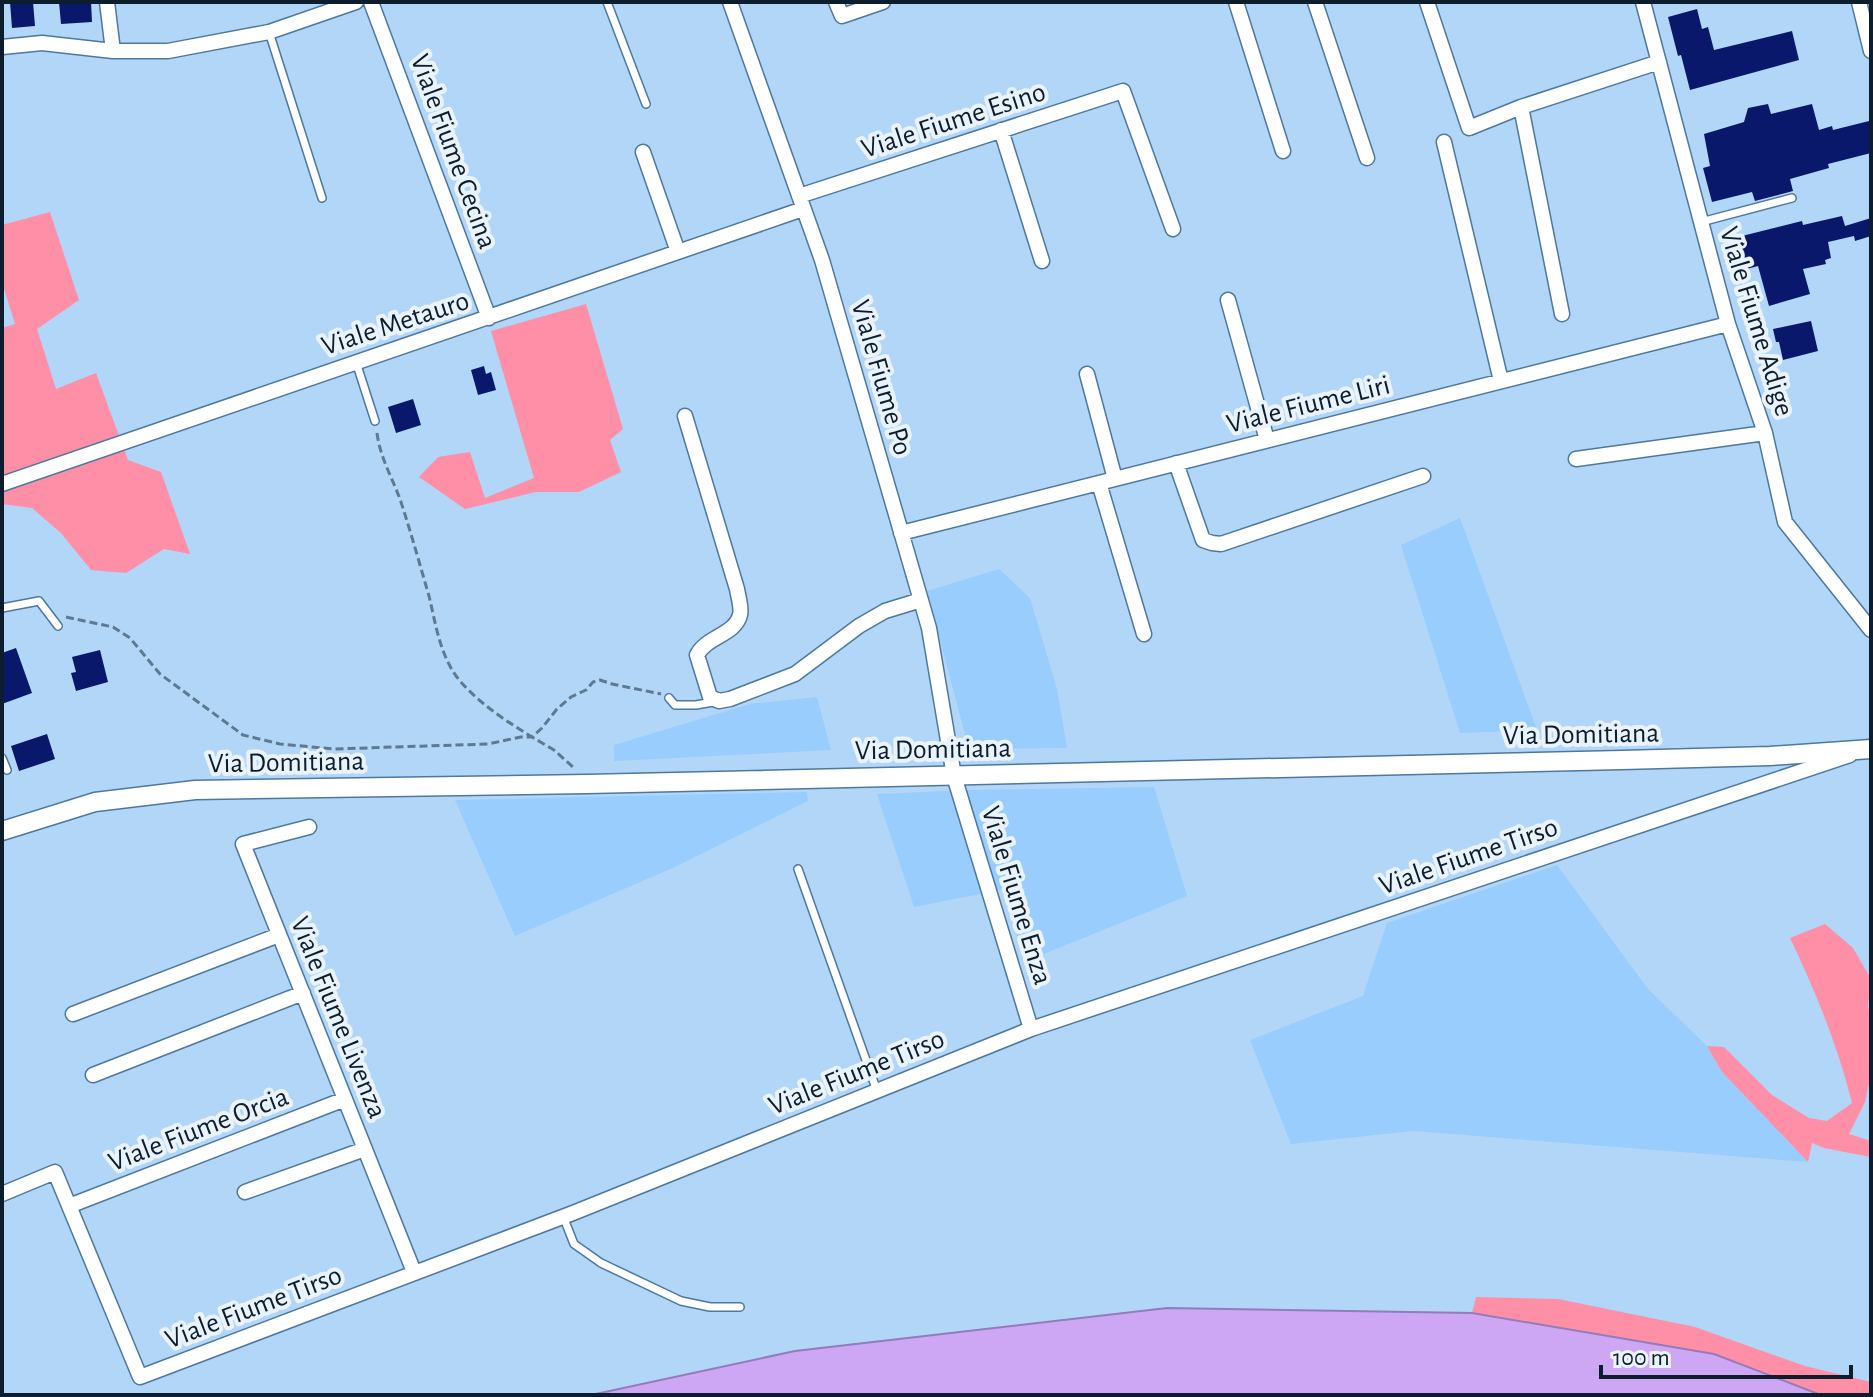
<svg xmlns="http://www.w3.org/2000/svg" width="1873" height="1397" font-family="'Alegreya Sans',sans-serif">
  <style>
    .built { fill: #98cdfd }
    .green { fill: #ff8ea7 }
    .water { fill: #cda6f4; stroke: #937db8; stroke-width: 2 }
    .building { fill: #0a186c }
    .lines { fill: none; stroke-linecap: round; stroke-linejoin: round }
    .service-casing { stroke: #4d789f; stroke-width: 10 }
    .minor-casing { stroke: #4d789f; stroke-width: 17 }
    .tertiary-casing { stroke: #4d789f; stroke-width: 21 }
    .path { stroke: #5e7a92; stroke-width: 3; stroke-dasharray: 8 4; stroke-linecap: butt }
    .service { stroke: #fff; stroke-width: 7 }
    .minor { stroke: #fff; stroke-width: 14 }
    .tertiary { stroke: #fff; stroke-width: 18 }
    .labels { text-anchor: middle; stroke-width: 8; stroke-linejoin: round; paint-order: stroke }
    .street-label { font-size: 28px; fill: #0c1e2d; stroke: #eaf3fc }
  </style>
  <rect width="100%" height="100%" fill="#b1d6f8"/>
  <!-- built -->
  <path class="built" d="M1460,518L1537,730L1460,733L1401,545Z
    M999,569L1030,598L1057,689L1067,748L969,749L927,591Z
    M817,697L831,750L614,761V745L750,704Z
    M1154,787L1187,896L1024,962L1005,889L914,907L877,794L970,790Z
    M807,792L808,801L675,867L515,936L455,800Z
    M1557,865L1648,989L1707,1046L1722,1072L1808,1162L1413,1131L1291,1144L1250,1040L1363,996L1387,923Z"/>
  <!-- green -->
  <path class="green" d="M50,212L79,300L37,329L56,389L96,373L128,460L161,472L190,554L164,549L126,573L91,570L61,533L32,508L2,504V328L15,324L2,282V225Z
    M586,304L623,429L610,440L621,472L579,492H536L465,509L419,477L438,457L470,452L485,498L534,478L491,331Z
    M1825,924L1853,948L1871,979L1868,1007L1871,1016V1074L1865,1102L1849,1134L1871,1141V1157L1824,1148L1812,1143L1808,1162L1722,1072L1707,1046L1724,1047L1772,1095L1809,1118L1827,1121L1852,1103C1838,1046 1815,990 1790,938Z
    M1476,1297L1558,1299L1695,1327L1805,1366L1871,1382V1395H1821L1714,1354L1472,1313Z"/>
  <!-- water -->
  <path class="water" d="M1167,1308L1472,1313L1714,1354L1821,1395H591L795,1351Z"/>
  <!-- building -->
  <path class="building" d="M10,2H33L35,26L12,28Z
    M59,2H91L92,22L61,24Z
    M1697,9L1702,29L1708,27L1714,50L1792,31L1799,60L1690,90L1681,55L1678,56L1668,17Z
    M1768,104L1771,114L1812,104L1819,130L1832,126L1833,130L1869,121L1871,130V153L1828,164L1829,168L1790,179L1793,191L1755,201L1752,192L1712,202L1703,168L1710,166L1704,134L1744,122L1748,108Z
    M1842,216L1845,226L1871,218V236L1855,241L1854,236L1828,242L1831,258L1825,260L1826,264L1803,269L1810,294L1769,306L1758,266L1739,271L1730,239L1802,221L1803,225Z
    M1811,321L1818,351L1783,360L1779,342H1776L1773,329Z
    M484,366L486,374L491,372L496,390L478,395L471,370Z
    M413,399L421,425L396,433L388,407Z
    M16,648L32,693L2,704V653Z
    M100,650L108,682L76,691L71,673L76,672L72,657Z
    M47,734L55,759L19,771L11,746Z"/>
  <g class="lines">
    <defs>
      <path id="service" d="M607,2L646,104
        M269,32L322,198
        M1701,222L1792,198
        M356,362L375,421
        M2,608L39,601L58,626
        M669,698L675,705H696L713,702
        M2,758L7,770
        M798,869L877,1091
        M563,1216L574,1244L601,1263L681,1301L710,1307H740"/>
      <path id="minor" d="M107,2L113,51
        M371,2L489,318
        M730,2L822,260L929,628L954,776L1031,1029
        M836,2L842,16L883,2
        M1236,2L1283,151
        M1315,2L1367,158
        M1427,2L1469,128L1521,107L1659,62
        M1643,2L1728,324L1765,433L1785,522L1871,630
        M1859,2L1871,51
        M2,47L42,43L113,51H168L269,32L356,2
        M1521,107L1562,314
        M1001,130L1042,261
        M1444,142L1501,381
        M643,152L678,252
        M799,196L1123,91L1173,229
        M1228,300L1267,440
        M1087,374L1115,479
        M685,416L737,589C738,596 742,608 740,615C735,635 707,636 697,655L710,697L719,701L730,699L795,674L859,626L885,611L921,600
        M1576,459L1765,433
        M1176,463L1203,540L1212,543L1221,544L1423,476
        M1099,483L1144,634
        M2,484L803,209
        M901,533L1728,324
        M309,827L243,844L414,1272
        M73,1014L279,935
        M93,1075L303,993
        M245,1192L365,1149
        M2,1194L55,1172L140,1377L573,1213L1031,1029L1850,755
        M69,1206L345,1099"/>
      <path id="tertiary" d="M2,831L95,802L195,790L587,784L1622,760L1770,756L1871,749"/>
    </defs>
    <!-- service casing -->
    <use href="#service" class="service-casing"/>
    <!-- minor casing -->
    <use href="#minor" class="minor-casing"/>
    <!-- tertiary casing -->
    <use href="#tertiary" class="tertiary-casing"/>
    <!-- path -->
    <path class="path" d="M377,433C380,458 393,479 401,502C411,533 420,565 429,596C436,625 440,657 460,681C480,704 506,721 532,737L542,728L557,709L571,697L586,690L593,682L600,680L612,684L661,694
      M66,617L113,627L130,638L160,674L243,735L280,744L333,749L488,744L521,737H532L554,750L573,767"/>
    <!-- service -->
    <use href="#service" class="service"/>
    <!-- minor -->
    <use href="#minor" class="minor"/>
    <!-- tertiary -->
    <use href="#tertiary" class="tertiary"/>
  </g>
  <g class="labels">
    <!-- street labels -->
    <g class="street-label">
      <text transform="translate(953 119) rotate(-18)" y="10">Viale Fiume Esino</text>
      <text transform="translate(455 151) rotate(70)" y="10">Viale Fiume Cecina</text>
      <text transform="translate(1758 321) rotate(73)" y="10">Viale Fiume Adige</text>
      <text transform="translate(395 322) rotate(-18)" y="10">Viale Metauro</text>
      <text transform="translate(883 377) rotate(74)" y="10">Viale Fiume Po</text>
      <text transform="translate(1308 403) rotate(-14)" y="10">Viale Fiume Liri</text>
      <text transform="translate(1581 733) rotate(-1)" y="10">Via Domitiana</text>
      <text transform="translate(933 748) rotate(-1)" y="10">Via Domitiana</text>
      <text transform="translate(286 761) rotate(-1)" y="10">Via Domitiana</text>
      <text transform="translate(1468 855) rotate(-19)" y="10">Viale Fiume Tirso</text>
      <text transform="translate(1018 895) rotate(73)" y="10">Viale Fiume Enza</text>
      <text transform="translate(340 1017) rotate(68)" y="10">Viale Fiume Livenza</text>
      <text transform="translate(856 1071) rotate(-22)" y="10">Viale Fiume Tirso</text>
      <text transform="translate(198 1128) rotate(-21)" y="10">Viale Fiume Orcia</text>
      <text transform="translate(253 1306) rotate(-21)" y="10">Viale Fiume Tirso</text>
    </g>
  </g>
  <!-- border -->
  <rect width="1873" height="1397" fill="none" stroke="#0c1e2d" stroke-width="8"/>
  <!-- scale -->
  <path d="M1601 1365v12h250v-12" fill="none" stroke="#0c1e2d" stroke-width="4"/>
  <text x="1613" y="1365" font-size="24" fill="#0c1e2d" stroke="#eaf3fc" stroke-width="6" paint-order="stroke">100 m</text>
</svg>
